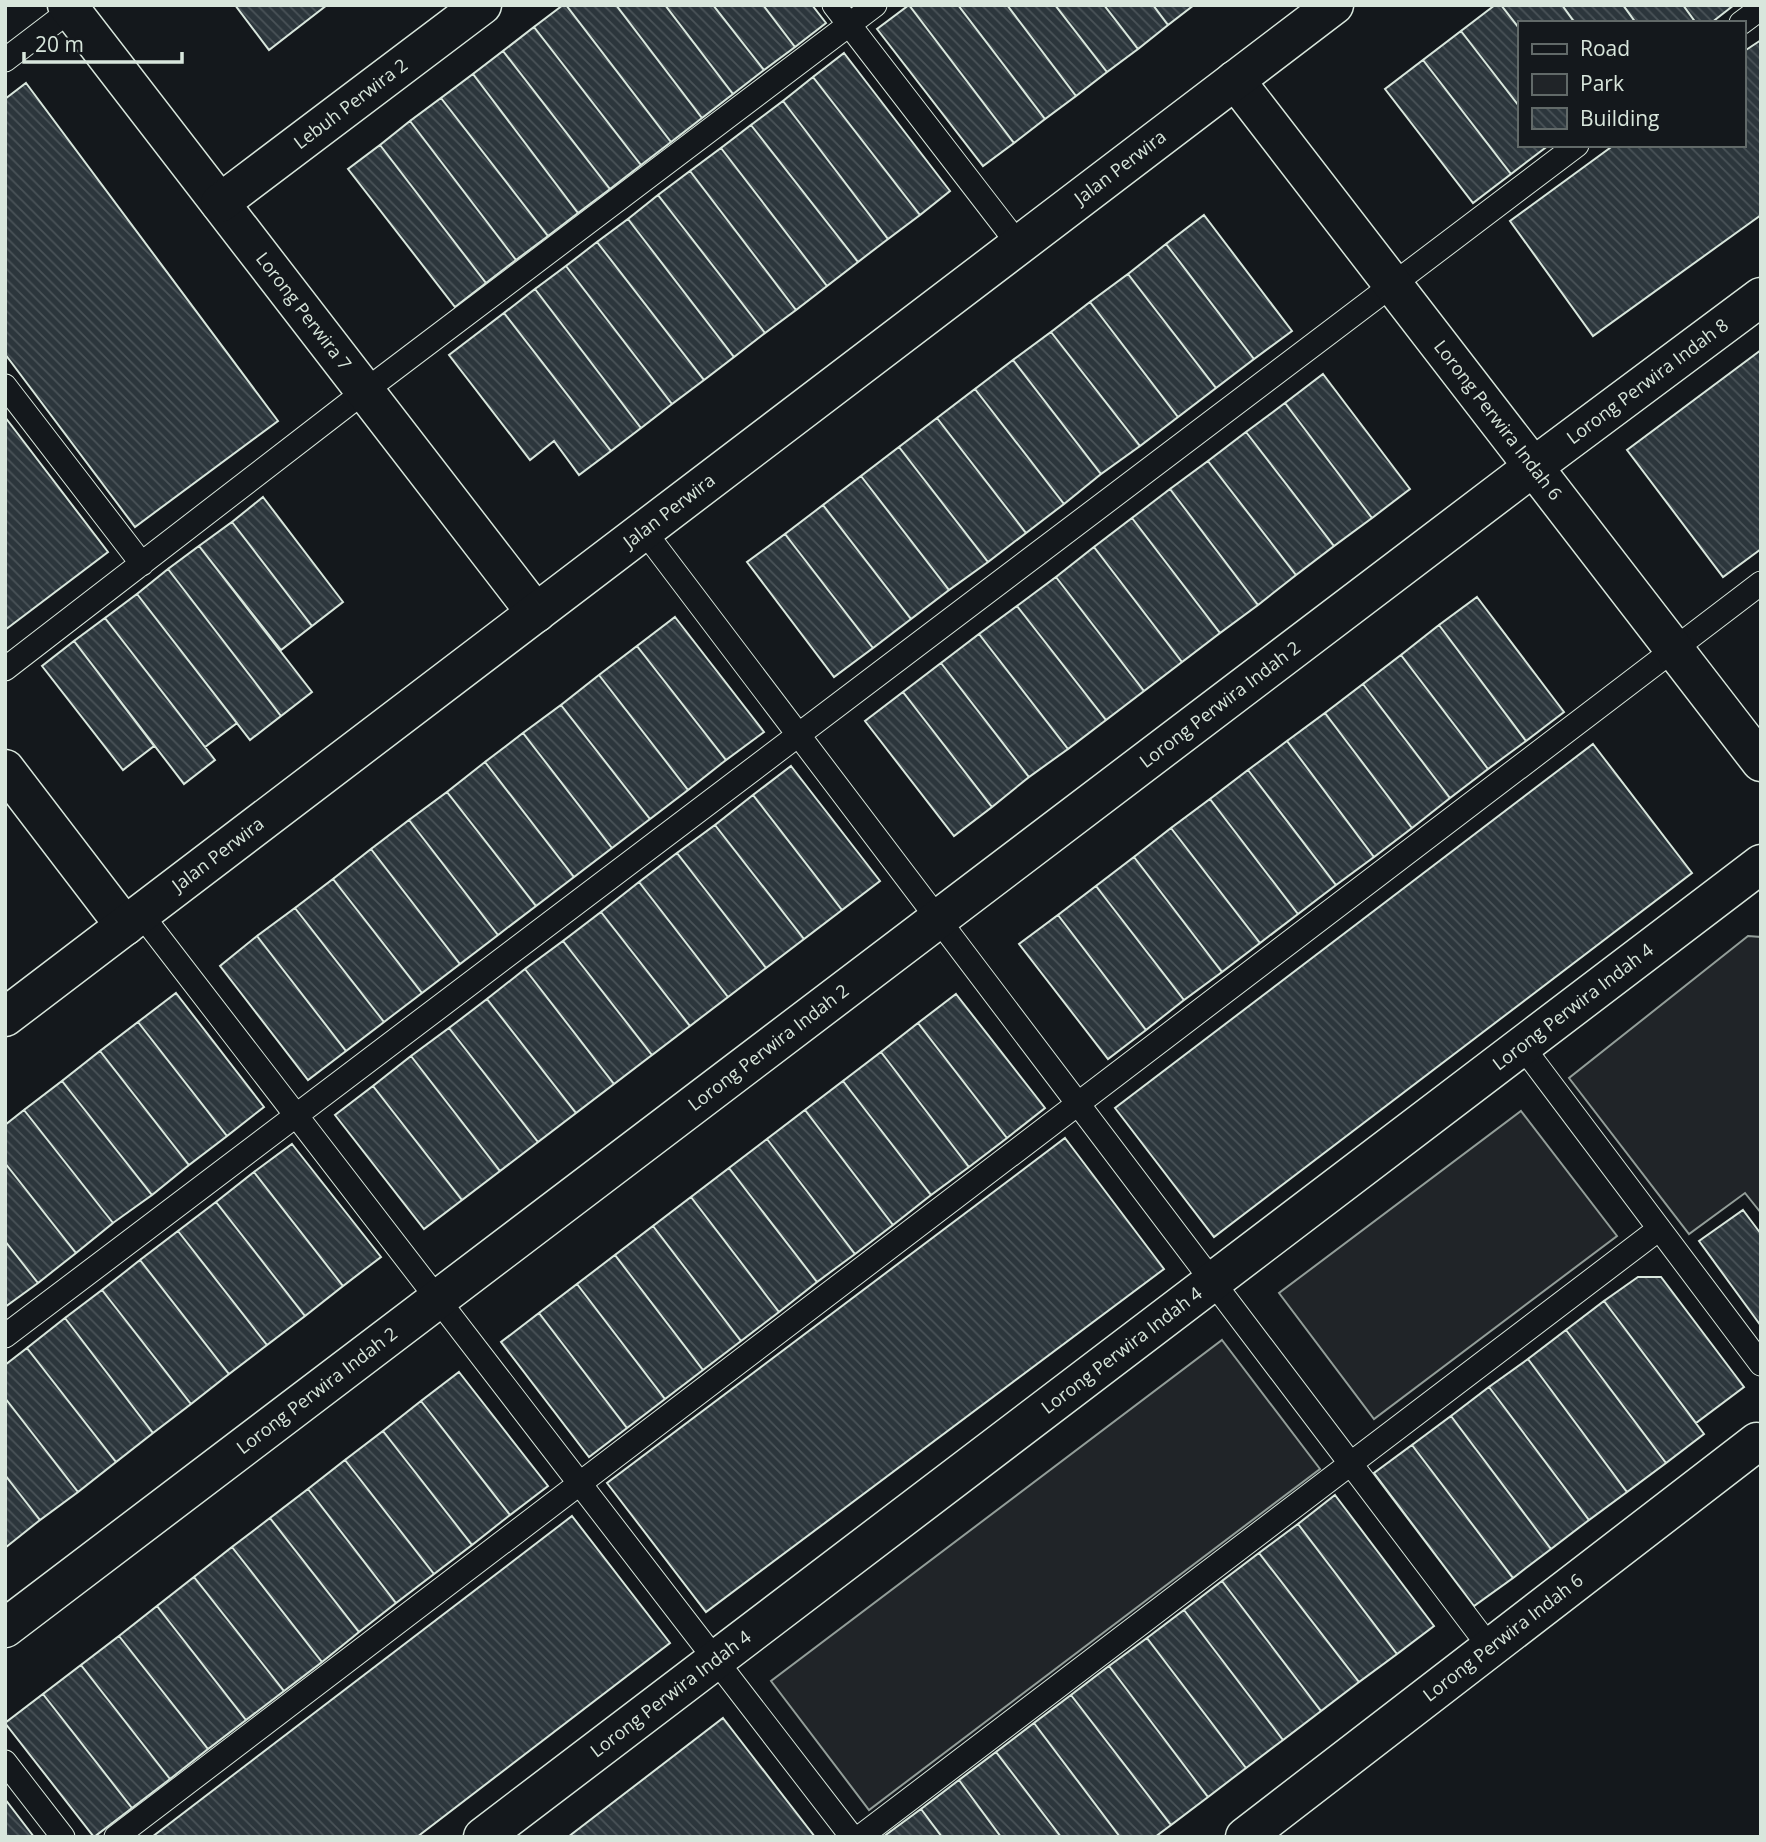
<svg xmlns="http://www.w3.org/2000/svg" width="1766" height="1842" font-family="'Open Sans',sans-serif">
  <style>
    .green { fill: #202428; stroke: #939e99; stroke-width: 2 }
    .building { fill: url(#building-back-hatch); stroke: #d8e6dc; stroke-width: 2 }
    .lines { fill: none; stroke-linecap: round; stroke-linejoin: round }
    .service-casing { stroke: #d8e6dc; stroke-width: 25 }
    .minor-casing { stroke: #d8e6dc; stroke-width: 41 }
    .service { stroke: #14181c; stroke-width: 23 }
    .minor { stroke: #14181c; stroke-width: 38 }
    .labels { text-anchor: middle; stroke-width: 5; stroke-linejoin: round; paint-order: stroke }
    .street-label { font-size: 18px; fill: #d8e6dc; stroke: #14181c }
  </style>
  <defs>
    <pattern id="building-back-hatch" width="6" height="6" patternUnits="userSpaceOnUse" patternTransform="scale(1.75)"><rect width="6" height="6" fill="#2c363c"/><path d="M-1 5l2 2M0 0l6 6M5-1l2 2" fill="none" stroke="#4a5358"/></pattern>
  </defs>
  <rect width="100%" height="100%" fill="#14181c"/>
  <!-- green -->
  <path class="green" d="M1748,936L1761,937V1213L1745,1193L1689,1234L1569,1078Z
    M1521,1111L1617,1236L1374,1419L1279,1293Z
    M1222,1340L1320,1469L869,1810L771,1681Z"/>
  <!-- building -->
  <path class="building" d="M235,5H327L269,50Z
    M563,5H566L671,142L641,165L534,27Z
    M566,5H616L702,118L671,142Z
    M616,5H665L733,94L702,118Z
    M665,5H713L764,70L733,94Z
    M713,5H763L795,47L764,70Z
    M763,5H812L826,23L795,47Z
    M909,5H958L1045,119L1014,143Z
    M909,5L1014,143L983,166L877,29Z
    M958,5H1007L1076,96L1045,119Z
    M1007,5H1055L1107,72L1076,96Z
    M1055,5H1104L1138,49L1107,72Z
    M1104,5H1153L1168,25L1138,49Z
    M1153,5H1194L1168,25Z
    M1495,5H1501L1519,28V106L1461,31Z
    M1501,5H1562L1575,23H1519V28Z
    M1562,5H1623L1636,23H1575Z
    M1623,5H1683L1696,23H1636Z
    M1683,5H1734L1711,23H1696Z
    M534,27L641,165L610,189L503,51Z
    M1461,31L1519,106V145H1549L1511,174L1423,60Z
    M1761,40V215L1593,336L1510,221L1614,145H1743V52Z
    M503,51L610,189L578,213L473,74Z
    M844,53L950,191L920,215L813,77Z
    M1423,60L1511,174L1473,203L1385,89Z
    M473,74L578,213L548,236L441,98Z
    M813,77L920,215L888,239L783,101Z
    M26,83L278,421L135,527L5,354V99Z
    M441,98L548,236L516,260L410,121Z
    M783,101L888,239L858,262L751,125Z
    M410,121L516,260L486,283L380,145Z
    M751,125L858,262L827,286L721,148Z
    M380,145L486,283L455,307L348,169Z
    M721,148L827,286L796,310L690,171Z
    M690,171L796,310L765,333L658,195Z
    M658,195L765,333L734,357L628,219Z
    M1204,215L1292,331L1254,359L1166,244Z
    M628,219L734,357L704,380L597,242Z
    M597,242L704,380L672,404L566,266Z
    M1166,244L1254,359L1216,388L1128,274Z
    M566,266L672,404L641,428L535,289Z
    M1128,274L1216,388L1178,417L1090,302Z
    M535,289L641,428L611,451L504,313Z
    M1090,302L1178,417L1140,446L1051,332Z
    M504,313L611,451L579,475L554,441L530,460L449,355Z
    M1051,332L1140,446L1101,474L1013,360Z
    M1761,350V549L1723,577L1627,450Z
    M1013,360L1101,474L1064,504L975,389Z
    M1323,374L1410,489L1372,518L1285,403Z
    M975,389L1064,504L1026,533L937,418Z
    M1285,403L1372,518L1334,546L1246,432Z
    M5,417L108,552L5,630Z
    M937,418L1026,533L988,562L899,447Z
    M1246,432L1334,546L1296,575L1208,461Z
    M899,447L988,562L949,590L861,476Z
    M1208,461L1296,575L1258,605L1170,489Z
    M861,476L949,590L911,619L823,505Z
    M1170,489L1258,605L1220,633L1132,518Z
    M263,497L343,602L312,626L232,522Z
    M823,505L911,619L873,648L785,534Z
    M1132,518L1220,633L1182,662L1094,547Z
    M232,522L312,626L281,650L199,546Z
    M785,534L873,648L834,677L747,562Z
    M199,546L312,692L281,716L168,569Z
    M1094,547L1182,662L1144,691L1056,577Z
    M168,569L281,716L250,740L137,594Z
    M1056,577L1144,691L1106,720L1017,606Z
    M137,594L237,723L205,747L105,618Z
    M1477,597L1564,712L1526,741L1439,625Z
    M1017,606L1106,720L1068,749L979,634Z
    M675,617L764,732L726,760L637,646Z
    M105,618L215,760L184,784L74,641Z
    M1439,625L1526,741L1488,769L1401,655Z
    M979,634L1068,749L1029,777L941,663Z
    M74,641L154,746L123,770L42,666Z
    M637,646L726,760L688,790L599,675Z
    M1401,655L1488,769L1450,798L1363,684Z
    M941,663L1029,777L992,807L903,692Z
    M599,675L688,790L650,819L561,705Z
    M1363,684L1450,798L1412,828L1325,713Z
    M903,692L992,807L954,836L865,721Z
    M561,705L650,819L612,848L523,733Z
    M1325,713L1412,828L1374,857L1287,741Z
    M523,733L612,848L574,877L485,762Z
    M1287,741L1374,857L1336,885L1248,770Z
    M1593,744L1692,873L1214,1237L1115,1108Z
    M485,762L574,877L536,906L447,792Z
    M791,766L880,881L842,910L753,795Z
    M1248,770L1336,885L1298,914L1210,799Z
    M447,792L536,906L498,935L409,820Z
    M753,795L842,910L804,939L715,825Z
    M1210,799L1298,914L1260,943L1171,828Z
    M409,820L498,935L460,964L371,849Z
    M715,825L804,939L766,968L677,853Z
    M1171,828L1260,943L1222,972L1134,857Z
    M371,849L460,964L422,993L333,879Z
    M677,853L766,968L728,997L639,882Z
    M1134,857L1222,972L1184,1000L1096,886Z
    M333,879L422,993L384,1022L295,908Z
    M639,882L728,997L690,1026L601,912Z
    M1096,886L1184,1000L1146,1030L1058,915Z
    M295,908L384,1022L346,1051L257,936Z
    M601,912L690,1026L652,1055L563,941Z
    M1058,915L1146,1030L1108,1059L1019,944Z
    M257,936L346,1051L308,1080L220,966Z
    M563,941L652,1055L614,1084L525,969Z
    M525,969L614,1084L576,1113L487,999Z
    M176,993L264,1107L227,1136L138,1022Z
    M956,994L1045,1108L1007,1138L918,1023Z
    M487,999L576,1113L538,1142L449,1028Z
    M138,1022L227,1136L189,1165L100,1051Z
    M918,1023L1007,1138L969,1167L881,1052Z
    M449,1028L538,1142L500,1171L411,1056Z
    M100,1051L189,1165L152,1195L62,1081Z
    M881,1052L969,1167L931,1195L843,1081Z
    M411,1056L500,1171L462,1200L373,1086Z
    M62,1081L152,1195L113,1223L24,1110Z
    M843,1081L931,1195L893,1225L805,1110Z
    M373,1086L462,1200L424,1229L335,1115Z
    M24,1110L113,1223L76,1253L5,1163V1125Z
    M805,1110L893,1225L855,1254L767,1139Z
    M1065,1138L1164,1269L706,1612L607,1483Z
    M767,1139L855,1254L817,1282L729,1168Z
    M292,1144L381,1257L343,1286L254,1172Z
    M5,1163L76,1253L38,1283L5,1241Z
    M729,1168L817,1282L779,1312L691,1197Z
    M254,1172L343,1286L305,1316L216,1202Z
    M691,1197L779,1312L741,1341L653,1226Z
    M216,1202L305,1316L267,1345L178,1231Z
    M1743,1210L1761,1234V1326L1699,1241Z
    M653,1226L741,1341L703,1370L615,1255Z
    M178,1231L267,1345L229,1374L140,1260Z
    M5,1241L38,1283L5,1307Z
    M615,1255L703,1370L665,1399L577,1284Z
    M140,1260L229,1374L191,1404L102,1290Z
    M1638,1277H1661L1744,1387L1696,1423L1604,1301Z
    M577,1284L665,1399L627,1428L539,1313Z
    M102,1290L191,1404L153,1433L65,1318Z
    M1604,1301L1704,1434L1666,1463L1566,1330Z
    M539,1313L627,1428L589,1457L501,1342Z
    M65,1318L153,1433L116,1462L27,1348Z
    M1566,1330L1666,1463L1627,1492L1528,1359Z
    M27,1348L116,1462L78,1492L5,1398V1365Z
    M1528,1359L1627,1492L1589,1520L1489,1387Z
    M459,1372L548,1486L510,1515L421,1401Z
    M1489,1387L1589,1520L1551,1549L1451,1416Z
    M5,1398L78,1492L40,1520L5,1475Z
    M421,1401L510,1515L472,1545L383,1431Z
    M1451,1416L1551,1549L1513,1578L1412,1445Z
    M383,1431L472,1545L434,1574L345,1460Z
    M1412,1445L1513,1578L1474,1606L1374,1473Z
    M345,1460L434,1574L396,1603L308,1489Z
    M5,1475L40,1520L5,1548Z
    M308,1489L396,1603L359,1632L270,1518Z
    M1335,1495L1434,1626L1397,1654L1298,1524Z
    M572,1516L670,1643L417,1837H152Z
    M270,1518L359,1632L322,1662L232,1547Z
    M1298,1524L1397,1654L1359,1682L1259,1553Z
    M232,1547L322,1662L284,1691L194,1577Z
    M1259,1553L1359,1682L1321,1711L1222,1581Z
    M194,1577L284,1691L246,1720L157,1606Z
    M1222,1581L1321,1711L1283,1740L1184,1610Z
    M157,1606L246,1720L208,1749L119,1636Z
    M1184,1610L1283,1740L1246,1768L1147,1638Z
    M119,1636L208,1749L170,1779L81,1665Z
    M1147,1638L1246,1768L1208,1797L1109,1666Z
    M81,1665L170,1779L132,1808L43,1694Z
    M1109,1666L1208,1797L1171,1825L1071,1695Z
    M43,1694L132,1808L94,1837L5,1723Z
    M1071,1695L1171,1825L1155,1837H1120L1034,1723Z
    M723,1718L815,1837H568Z
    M1034,1723L1120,1837H1061L996,1752Z
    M996,1752L1061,1837H1001L959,1780Z
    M959,1780L1001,1837H942L921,1809Z
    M5,1799L34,1837H5Z
    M921,1809L942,1837H883Z"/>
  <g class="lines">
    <defs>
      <path id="service" d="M834,5L1019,245
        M1741,23L1761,8
        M5,60L77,5
        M5,386L142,564
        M644,531L1491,1649
        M5,669L365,391L875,5
        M141,914L852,1837
        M1522,1046L1761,1364
        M5,1336L1577,145
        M5,1762L63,1837
        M116,1837L1761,583
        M860,1837L1659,1229"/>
      <g id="minor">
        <path id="s1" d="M67,5L536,613"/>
        <path id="s2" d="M1235,80L1761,762"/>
        <path id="s3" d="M220,203L482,5"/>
        <path d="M5,769L125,926"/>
        <path id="s4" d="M5,1017L1334,5"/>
        <path id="s5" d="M5,1628L1533,467L1761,297"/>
        <path id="s6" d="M483,1837L1761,864"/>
        <path id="s7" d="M1245,1837L1757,1442L1761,1443"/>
      </g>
    </defs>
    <!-- service casing -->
    <use href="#service" class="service-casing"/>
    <!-- minor casing -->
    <use href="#minor" class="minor-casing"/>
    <!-- service -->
    <use href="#service" class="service"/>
    <!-- minor -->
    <use href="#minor" class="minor"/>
  </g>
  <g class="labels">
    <!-- street labels -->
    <g class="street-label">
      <text dy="6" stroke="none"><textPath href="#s3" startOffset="164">Lebuh Perwira 2</textPath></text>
      <text dy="6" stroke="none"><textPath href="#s4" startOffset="1402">Jalan Perwira</textPath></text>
      <text dy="6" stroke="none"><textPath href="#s1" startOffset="387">Lorong Perwira 7</textPath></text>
      <text dy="6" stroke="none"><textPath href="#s5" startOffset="2062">Lorong Perwira Indah 8</textPath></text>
      <text dy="6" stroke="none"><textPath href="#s2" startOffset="430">Lorong Perwira Indah 6</textPath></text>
      <text dy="6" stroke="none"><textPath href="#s4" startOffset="835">Jalan Perwira</textPath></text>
      <text dy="6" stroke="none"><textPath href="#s5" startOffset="1526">Lorong Perwira Indah 2</textPath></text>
      <text dy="6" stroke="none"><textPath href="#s4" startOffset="268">Jalan Perwira</textPath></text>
      <text dy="6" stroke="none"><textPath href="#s6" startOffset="1370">Lorong Perwira Indah 4</textPath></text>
      <text dy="6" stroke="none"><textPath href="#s5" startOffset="959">Lorong Perwira Indah 2</textPath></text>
      <text dy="6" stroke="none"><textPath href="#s6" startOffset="803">Lorong Perwira Indah 4</textPath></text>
      <text dy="6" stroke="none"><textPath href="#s5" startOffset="392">Lorong Perwira Indah 2</textPath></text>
      <text dy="6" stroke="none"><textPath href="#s7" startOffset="326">Lorong Perwira Indah 6</textPath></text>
      <text dy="6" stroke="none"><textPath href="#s6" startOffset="236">Lorong Perwira Indah 4</textPath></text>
    </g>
  </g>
  <!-- border -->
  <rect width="1766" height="1842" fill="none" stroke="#d8e6dc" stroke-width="14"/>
  <!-- legend -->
  <rect x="1518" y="21" width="228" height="126" fill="#14181c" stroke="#626a69" stroke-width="2"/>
  <rect x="1532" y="44" width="35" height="10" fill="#14181c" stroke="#626a69" stroke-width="2"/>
  <text x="1580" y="56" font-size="21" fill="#d8e6dc">Road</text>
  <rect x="1532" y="74" width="35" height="21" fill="#202428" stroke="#626a69" stroke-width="2"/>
  <text x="1580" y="91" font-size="21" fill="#d8e6dc">Park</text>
  <rect x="1532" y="108" width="35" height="21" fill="url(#building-back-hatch)" stroke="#626a69" stroke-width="2"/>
  <text x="1580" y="126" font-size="21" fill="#d8e6dc">Building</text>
  <!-- scale -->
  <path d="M24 52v10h158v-10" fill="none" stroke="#d8e6dc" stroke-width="3.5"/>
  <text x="35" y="52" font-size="21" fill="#d8e6dc" stroke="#14181c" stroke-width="5" paint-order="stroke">20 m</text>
</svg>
